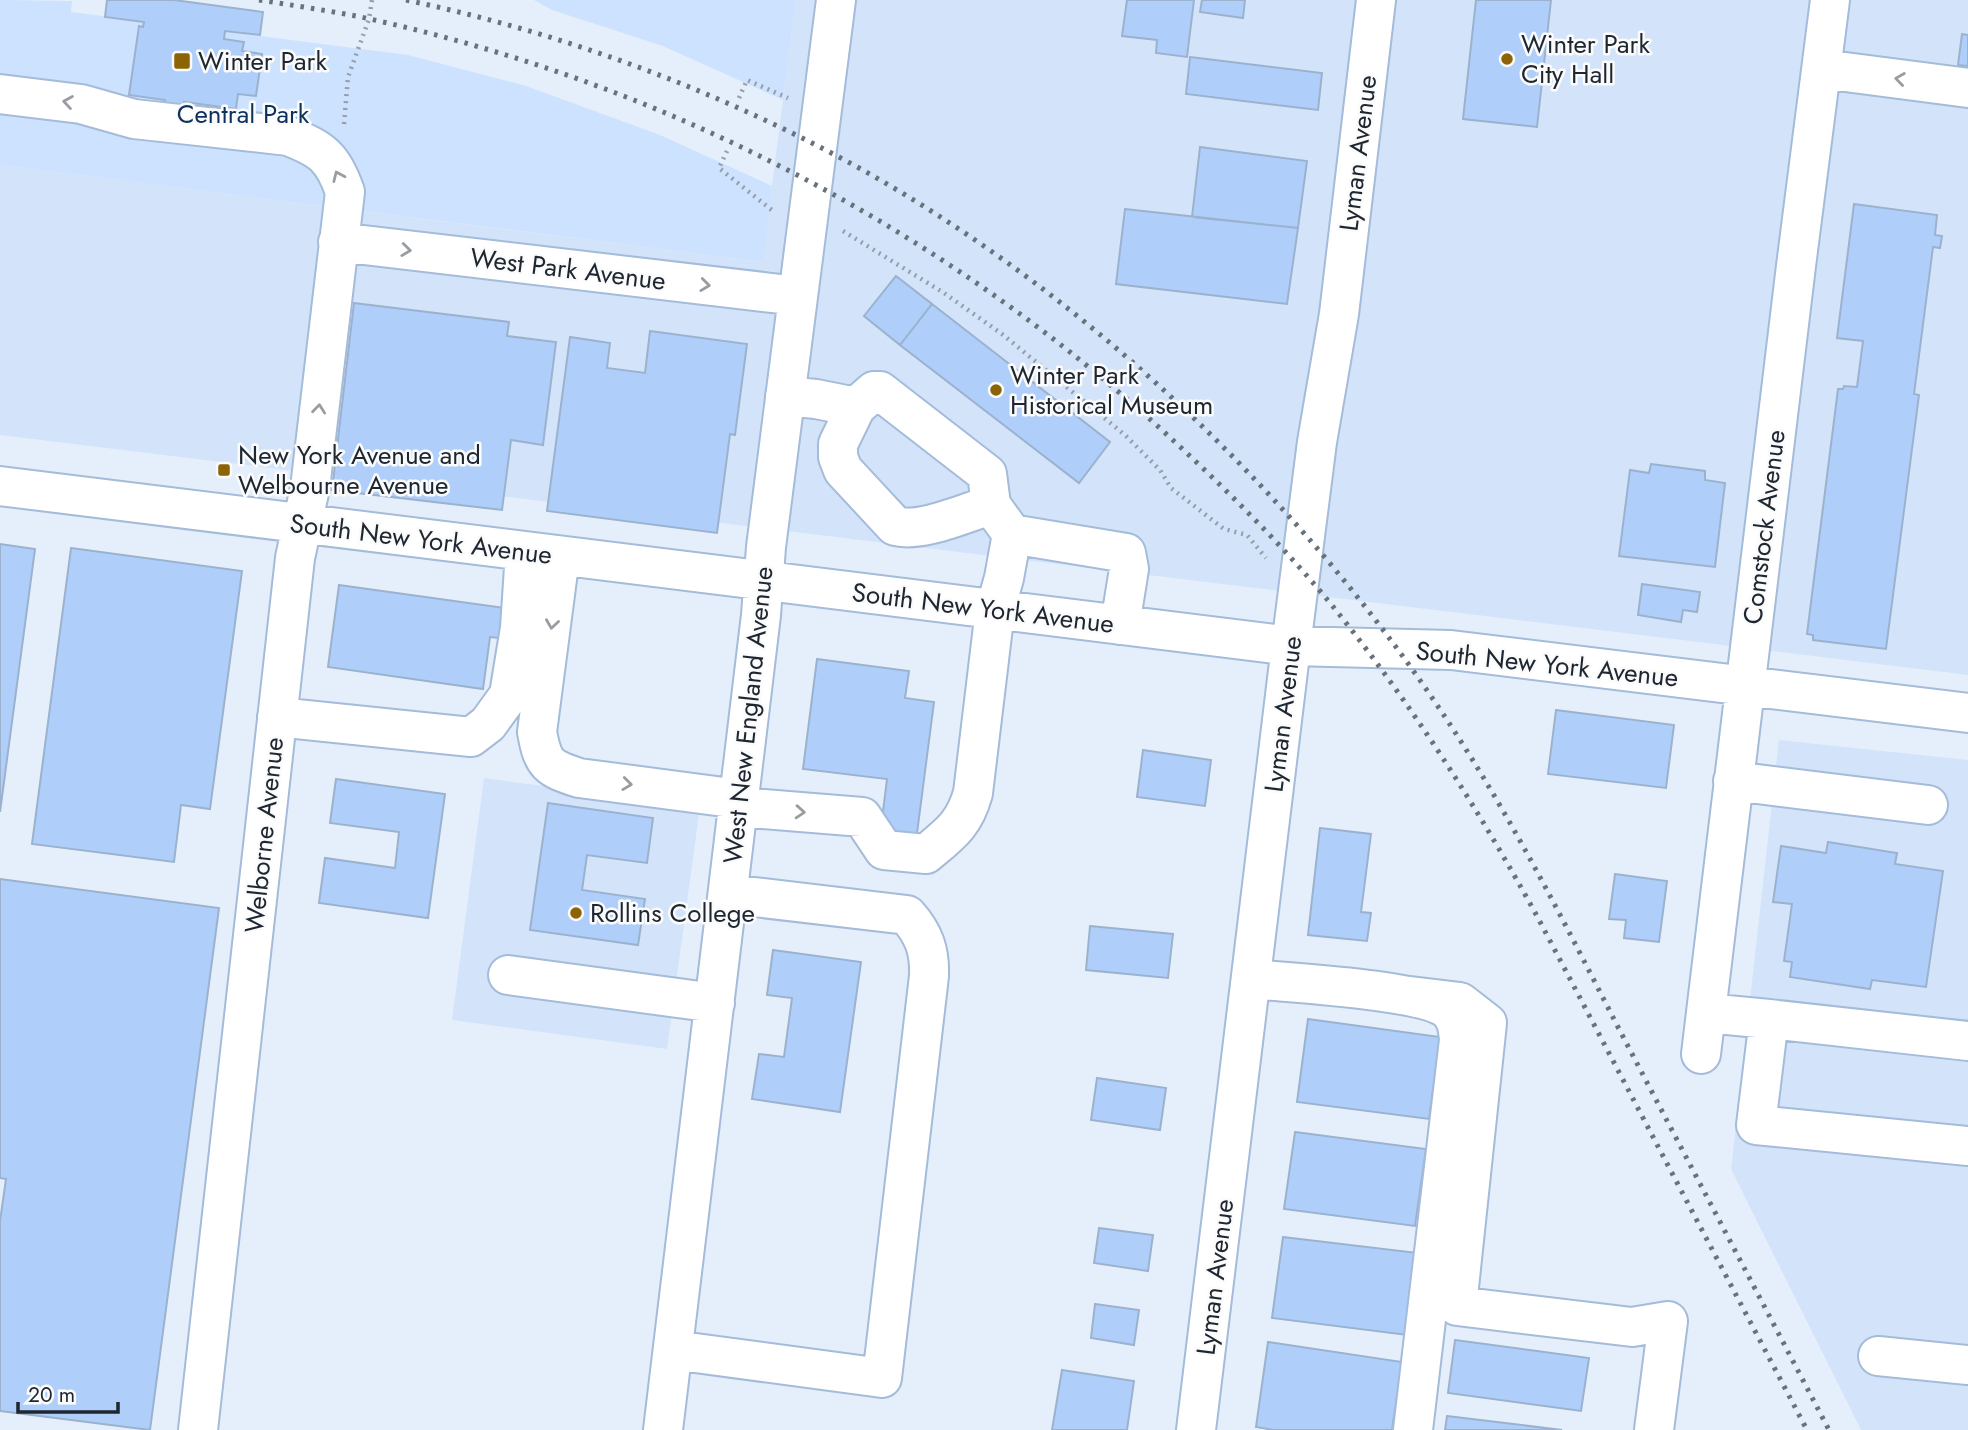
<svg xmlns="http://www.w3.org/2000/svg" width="1968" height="1430" font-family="Jost,sans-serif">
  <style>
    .built { fill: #d3e4fa }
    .green { fill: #cde2fe }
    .building { fill: #afcffa; stroke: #9bb2cf; stroke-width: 2 }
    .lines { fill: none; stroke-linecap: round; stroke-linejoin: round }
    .minor-casing { stroke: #a4bbd9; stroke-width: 42 }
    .path { stroke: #959eaa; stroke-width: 4.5; stroke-dasharray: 2 5; stroke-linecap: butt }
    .minor { stroke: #fff; stroke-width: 38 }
    .rail { stroke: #68727d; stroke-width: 5; stroke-dasharray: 3.5 7; stroke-linecap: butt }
    .oneway { stroke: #999da2 }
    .poi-dot { fill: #8c6305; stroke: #fbfbfb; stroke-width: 2.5 }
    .labels { text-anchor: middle; stroke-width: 5; stroke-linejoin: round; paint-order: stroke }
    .poi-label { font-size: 26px; fill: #1d2631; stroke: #fbfbfb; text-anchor: start }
    .park-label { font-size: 26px; fill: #0d315c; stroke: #fbfbfb }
    .street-label { font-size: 26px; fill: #1d2631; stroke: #fbfbfb }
  </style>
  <rect width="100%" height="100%" fill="#e5effb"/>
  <!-- built -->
  <path class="built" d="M796,0H1968V675L0,435V165L762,262Z
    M1779,740L1968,760V1430H1861L1731,1169Z
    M484,778L700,807L667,1049L452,1020Z"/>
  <!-- green -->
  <path class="green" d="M0,0L72,1L71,12L408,55L526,86L660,135L772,186L763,262L0,165Z
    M534,0H796L783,100L663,46L552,10Z"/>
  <!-- building -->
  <path class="building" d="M107,0H174L263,12L260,35L225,31L224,39L244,42L242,51L262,54L256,96L238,94L236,109L184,102L183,110L163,107L165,100L129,95L139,26L143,27L144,22L105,17Z
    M1127,0H1194L1187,57L1156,53L1157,40L1122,36Z
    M1202,0H1245L1243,18L1200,12Z
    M1476,0H1551L1537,127L1463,119Z
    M1962,34L1968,35V66L1958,65Z
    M1190,57L1322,73L1318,110L1186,94Z
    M1200,147L1307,161L1298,228L1192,217Z
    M1854,204L1937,215L1935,235L1942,236L1940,248L1933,247L1914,394L1919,395L1886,649L1813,640V635L1807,634L1838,389H1843L1844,386L1857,387L1863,341L1837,338Z
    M1125,209L1298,228L1287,304L1116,284Z
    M896,276L932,304L900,345L864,316Z
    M354,303L509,322L507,336L556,342L543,445L511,440L502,510L332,490Z
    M932,304L1110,442L1079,483L900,345Z
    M650,331L747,344L735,435L730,434L717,533L547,511L570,337L610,343L607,368L645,373Z
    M1651,464L1705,471V480L1725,483L1715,567L1619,556L1630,470L1649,473Z
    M0,544L35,549L0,812Z
    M71,548L242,571L210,809L181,805L174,862L32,844Z
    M1642,584L1700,592L1697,612L1683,610L1681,622L1638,615Z
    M339,585L512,609L508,639L490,637L483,689L328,667Z
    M817,659L909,671L905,698L934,702L916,841L880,836L887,779L803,769Z
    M1556,710L1674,725L1666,788L1548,774Z
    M1143,750L1211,760L1205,806L1137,797Z
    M336,779L445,794L428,918L319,903L325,858L395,868L399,832L330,823Z
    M548,803L653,818L647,863L587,855L582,890L645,899L638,945L530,930Z
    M1320,828L1371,834L1361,912L1371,913L1367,941L1308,935Z
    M1828,842L1897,853L1895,864L1943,871L1926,987L1872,980L1870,989L1790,977L1792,962L1784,961L1792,904L1773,902L1781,846L1826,853Z
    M1615,874L1667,881L1659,942L1624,938L1626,920L1609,919Z
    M0,879L219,908L150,1430L0,1411V1221L6,1179L0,1178Z
    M1090,926L1173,934L1168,978L1086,970Z
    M773,950L861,962L840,1112L752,1099L759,1054L784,1057L792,998L767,995Z
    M1308,1019L1440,1037L1429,1119L1297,1102Z
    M1097,1078L1166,1088L1160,1130L1091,1120Z
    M1295,1132L1426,1149L1415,1226L1284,1209Z
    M1099,1228L1153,1235L1148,1271L1094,1263Z
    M1283,1237L1418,1253L1407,1335L1272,1318Z
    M1095,1304L1139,1310L1134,1345L1091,1338Z
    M1455,1340L1589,1358L1581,1411L1448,1393Z
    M1268,1342L1402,1362L1392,1430H1274L1256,1427Z
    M1062,1370L1134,1381L1127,1430H1052Z
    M1447,1416L1562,1430H1445Z"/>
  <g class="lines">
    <defs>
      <path id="minor" d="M1822,69L1968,88
        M0,94L81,104L134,119L288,136C322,149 333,157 345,192L310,488L295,558L198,1430
        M338,242L798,296
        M785,396L816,399L856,407
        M0,486L1291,646L1451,650L1968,713
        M991,505C965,513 921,533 895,526L843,470L838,457V444L856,407L874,391H880L987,474L991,505L1012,534
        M560,556L537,732C543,765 548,768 579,778L739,799
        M277,717L471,737L488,724L509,695L520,628L525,552
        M1733,781L1928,805
        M738,807L862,817L884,850L926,854C950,834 964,825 973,793L995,610L1004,578L1012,534L1126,553L1129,569L1120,625
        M508,975L715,1003
        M1251,979C1290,983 1422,989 1448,1010C1457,1018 1458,1029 1459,1040L1413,1430
        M1402,995L1460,1002L1487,1023L1457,1306L1632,1327L1668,1321L1654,1430
        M1706,1013L1769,1019
        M1968,1041L1769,1019L1756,1125L1968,1146
        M1701,1054L1796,266L1830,0
        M673,1350L882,1378L929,976C930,951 924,934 907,915L728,894
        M1878,1356L1968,1365
        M663,1430L761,615L766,547L836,0
        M1196,1430L1291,646L1317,442L1339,314L1376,0"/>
    </defs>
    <!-- minor casing -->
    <use href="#minor" class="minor-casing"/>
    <!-- path -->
    <path class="path" d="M739,98L747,80L788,98
      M344,124L348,77L369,19L372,0
      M727,151L719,168L773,211
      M843,231L944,293L1002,334L1125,435L1160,470L1171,488L1224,529L1247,535L1266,558"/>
    <!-- minor -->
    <use href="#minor" class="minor"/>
    <!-- rail -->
    <path class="rail" d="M259,0C291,5 324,10 356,16C663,81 947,230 1176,443C1232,495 1287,550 1335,609C1413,706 1479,810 1538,918L1807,1430
      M406,0C548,30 684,78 814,144C1068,273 1307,500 1460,740C1519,832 1568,930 1618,1027C1688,1161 1759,1296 1829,1430"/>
  </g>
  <!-- one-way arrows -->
  <defs><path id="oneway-chevron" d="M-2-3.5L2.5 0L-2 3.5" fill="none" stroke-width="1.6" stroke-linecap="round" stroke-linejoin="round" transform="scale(1.75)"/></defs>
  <g class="oneway">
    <use href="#oneway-chevron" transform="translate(1900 79) rotate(-172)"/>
    <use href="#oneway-chevron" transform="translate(68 102) rotate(-171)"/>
    <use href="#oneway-chevron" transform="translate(338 176) rotate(-114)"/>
    <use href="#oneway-chevron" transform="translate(406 250) rotate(7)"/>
    <use href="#oneway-chevron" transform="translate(705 285) rotate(7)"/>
    <use href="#oneway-chevron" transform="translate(319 409) rotate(-84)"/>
    <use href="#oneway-chevron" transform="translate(552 624) rotate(98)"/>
    <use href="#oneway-chevron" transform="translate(627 784) rotate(7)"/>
    <use href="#oneway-chevron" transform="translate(800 812) rotate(4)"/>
  </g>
  <!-- markers -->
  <g class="poi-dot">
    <circle cx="1507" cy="59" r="7"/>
    <rect x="173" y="52" width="18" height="18" rx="3.5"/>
    <circle cx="996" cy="390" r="7"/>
    <rect x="217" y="463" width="14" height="14" rx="3.5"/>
    <circle cx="576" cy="913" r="7"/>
  </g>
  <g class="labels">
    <!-- poi labels -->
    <g class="poi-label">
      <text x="1521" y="53">Winter Park<tspan x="1521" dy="30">City Hall</tspan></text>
      <text x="198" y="70">Winter Park</text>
      <text x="1010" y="384">Winter Park<tspan x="1010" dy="30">Historical Museum</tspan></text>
      <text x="238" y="464">New York Avenue and<tspan x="238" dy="30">Welbourne Avenue</tspan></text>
      <text x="590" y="922">Rollins College</text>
    </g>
    <!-- park labels -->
    <g class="park-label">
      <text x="243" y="123">Central Park</text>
    </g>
    <!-- street labels -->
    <g class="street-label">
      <text transform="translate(1358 153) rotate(-83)" y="9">Lyman Avenue</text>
      <text transform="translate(568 269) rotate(7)" y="9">West Park Avenue</text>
      <text transform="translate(1764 527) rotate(-83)" y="9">Comstock Avenue</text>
      <text transform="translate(421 539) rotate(7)" y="9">South New York Avenue</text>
      <text transform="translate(983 608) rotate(7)" y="9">South New York Avenue</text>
      <text transform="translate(1547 664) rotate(6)" y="9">South New York Avenue</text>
      <text transform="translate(1283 714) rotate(-83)" y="9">Lyman Avenue</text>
      <text transform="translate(748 715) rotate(-84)" y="9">West New England Avenue</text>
      <text transform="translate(264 835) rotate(-84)" y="9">Welborne Avenue</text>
      <text transform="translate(1215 1277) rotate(-83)" y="9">Lyman Avenue</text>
    </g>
  </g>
  <!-- scale -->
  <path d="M18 1402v10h100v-10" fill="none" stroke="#1d2631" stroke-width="3.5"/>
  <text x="28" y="1402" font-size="21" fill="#1d2631" stroke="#fbfbfb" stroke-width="5" paint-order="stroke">20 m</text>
</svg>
